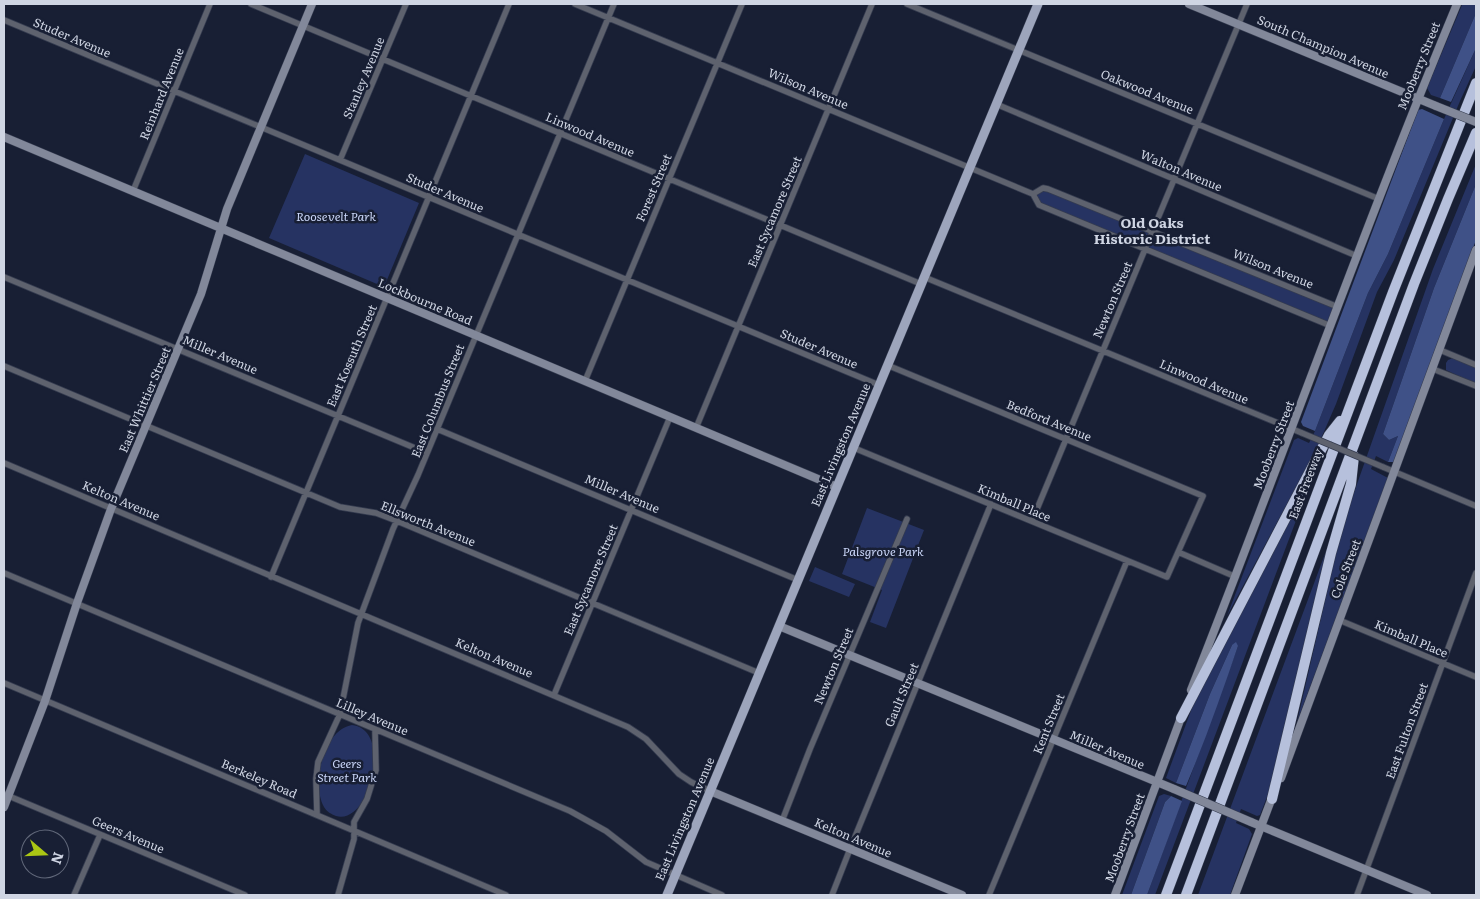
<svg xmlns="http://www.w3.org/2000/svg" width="1480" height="899" font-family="Literata,serif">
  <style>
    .green { fill: #263362 }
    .forest { fill: #3f5187 }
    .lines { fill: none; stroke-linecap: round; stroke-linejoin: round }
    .street-casing { stroke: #353c50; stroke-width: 7 }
    .secondary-casing { stroke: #353c50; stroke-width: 9 }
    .primary-casing { stroke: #353c50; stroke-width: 10 }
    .highway-casing { stroke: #353c50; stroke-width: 11 }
    .street { stroke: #5e626e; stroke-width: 5.5 }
    .secondary { stroke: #82889a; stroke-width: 8 }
    .primary { stroke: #9da5bc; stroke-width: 9 }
    .highway { stroke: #b6c0dc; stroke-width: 10 }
    .street-bridge-casing { stroke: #353c50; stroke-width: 7; stroke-linecap: butt }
    .secondary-bridge-casing { stroke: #353c50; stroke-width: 9; stroke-linecap: butt }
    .street-bridge { stroke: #5e626e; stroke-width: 5.5 }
    .secondary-bridge { stroke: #82889a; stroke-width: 8 }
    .labels { text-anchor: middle; stroke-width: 5; stroke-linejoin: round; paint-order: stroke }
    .street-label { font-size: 12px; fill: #cfd5e3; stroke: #181f34 }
    .park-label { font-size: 12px; font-style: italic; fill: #cbd7f9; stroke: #181f34 }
    .neighbourhood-label { font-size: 14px; font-weight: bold; fill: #cfd5e3; stroke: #181f34 }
  </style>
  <rect width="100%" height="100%" fill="#181f34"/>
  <!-- green -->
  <path class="green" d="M1464,4H1476V13L1440,98L1431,95L1427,88L1462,5Z
    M1476,48V66L1460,101L1394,260L1377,292L1336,404L1316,450L1227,616L1294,440L1298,438L1309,443L1315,431L1368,293L1388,254L1444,119Z
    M305,154L419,203L384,287L269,238Z
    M1476,164V184L1434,288L1383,434L1389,440L1398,436L1388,462L1376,456L1371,469L1388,478L1297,722L1338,544L1351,501L1433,269Z
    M1043,189L1336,307L1329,324L1038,204L1035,199L1037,192Z
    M1453,358L1476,368V384L1446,370V363L1448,360Z
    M1303,493L1306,494L1155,895H1147L1238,646L1232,645L1210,694L1176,783L1166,778L1196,697Z
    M867,508L924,530L886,628L870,622L882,590L842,574Z
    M1332,535L1270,789L1260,815L1257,816L1241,809L1236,823L1249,829L1252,834L1230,895H1198Z
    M815,567L855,584L849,597L809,581Z
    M352,725C394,730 370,826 336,816C331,814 327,812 324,807C311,784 323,730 352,725Z
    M1164,794L1171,796L1165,802L1131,895H1122L1159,796Z"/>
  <!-- forest -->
  <path class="forest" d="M1476,13V48L1451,102L1440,98Z
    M1422,109L1444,119L1388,254L1368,293L1315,431L1303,426L1301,422L1418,110Z
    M1476,184V240L1394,462H1388L1398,436L1389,440L1383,434L1434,288Z
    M1236,642L1238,646C1222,693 1205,741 1186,786L1176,783L1210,694L1232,645Z
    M1171,796L1182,801L1147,895H1131L1165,802Z"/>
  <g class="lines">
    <defs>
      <path id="street" d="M251,4L921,284
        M575,4L1033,194L1039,205L1331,326
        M907,4L1379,199
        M4,20L879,385
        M996,104L1357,256
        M340,160L406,4
        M133,191L210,4
        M1033,194L1043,188L1048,189L1338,307
        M4,277L427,453
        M924,277L1302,433
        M1440,350L1476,365
        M4,366L340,507L376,513L397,521L759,673
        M1433,369L1476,386
        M585,381L742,4
        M696,428L872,4
        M437,429L798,580
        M854,448L1167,577L1203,496L887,365
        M4,463L628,727L646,739L679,774L691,782L710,791
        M1383,467L1476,506
        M1032,521L1247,4
        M1178,552L1236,577
        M4,573L570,811L606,831L646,862L722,895
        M271,577L509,4
        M1339,620L1476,677
        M4,683L506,895
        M554,695L670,417
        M4,794L245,895
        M317,814L316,779L318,762L340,714L358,623L393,529L418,475L614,4
        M782,821L810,749L907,519
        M74,895L100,835
        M338,895L354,839V822L367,799L376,770L375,729
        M832,895L850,849L991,504
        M989,895L1127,561
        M1357,895L1476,573"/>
      <path id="secondary" d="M1189,4L1436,106
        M4,137L837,487
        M779,626L1174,789
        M1191,690C1281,462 1363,230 1457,4
        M1281,778L1476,250
        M710,791L962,895
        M4,807L45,701L77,603L111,509L201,294L227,209L312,4
        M1251,822L1427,895
        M1115,895L1182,715
        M1235,895L1273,795"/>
      <path id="primary" d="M667,895L1038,4"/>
      <path id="highway" d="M1181,718L1329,435L1340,421
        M1272,799L1331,553L1351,484L1354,456
        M1166,895L1393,292L1476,83
        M1186,895L1414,284L1448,199L1476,133"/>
    </defs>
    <!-- street casing -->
    <use href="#street" class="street-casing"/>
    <!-- secondary casing -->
    <use href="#secondary" class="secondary-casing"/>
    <!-- primary casing -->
    <use href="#primary" class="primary-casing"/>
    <!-- highway casing -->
    <use href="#highway" class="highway-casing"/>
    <!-- street -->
    <use href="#street" class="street"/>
    <!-- secondary -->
    <use href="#secondary" class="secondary"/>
    <!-- primary -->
    <use href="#primary" class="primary"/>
    <!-- highway -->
    <use href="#highway" class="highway"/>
    <defs>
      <path id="street-bridge" d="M1302,433L1383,467"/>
      <path id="secondary-bridge" d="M1436,106L1476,122
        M1174,789L1251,822"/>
    </defs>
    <!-- street-bridge casing -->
    <use href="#street-bridge" class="street-bridge-casing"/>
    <!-- secondary-bridge casing -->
    <use href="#secondary-bridge" class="secondary-bridge-casing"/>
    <!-- street-bridge -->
    <use href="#street-bridge" class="street-bridge"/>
    <!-- secondary-bridge -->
    <use href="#secondary-bridge" class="secondary-bridge"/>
  </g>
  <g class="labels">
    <!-- street labels -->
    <g class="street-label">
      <text transform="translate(72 38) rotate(23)" y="4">Studer Avenue</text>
      <text transform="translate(1323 47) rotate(23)" y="4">South Champion Avenue</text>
      <text transform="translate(1419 66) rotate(-68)" y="4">Mooberry Street</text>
      <text transform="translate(364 78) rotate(-67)" y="4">Stanley Avenue</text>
      <text transform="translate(808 89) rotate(23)" y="4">Wilson Avenue</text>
      <text transform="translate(1147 92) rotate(22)" y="4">Oakwood Avenue</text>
      <text transform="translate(162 94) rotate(-68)" y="4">Reinhard Avenue</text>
      <text transform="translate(590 135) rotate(23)" y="4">Linwood Avenue</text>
      <text transform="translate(1181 171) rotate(23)" y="4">Walton Avenue</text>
      <text transform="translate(654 188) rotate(-67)" y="4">Forest Street</text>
      <text transform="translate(445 193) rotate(23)" y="4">Studer Avenue</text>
      <text transform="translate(775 212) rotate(-67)" y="4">East Sycamore Street</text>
      <text transform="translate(1273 269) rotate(22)" y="4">Wilson Avenue</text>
      <text transform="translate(1113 300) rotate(-67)" y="4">Newton Street</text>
      <text transform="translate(425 302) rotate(23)" y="4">Lockbourne Road</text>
      <text transform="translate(819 349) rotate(23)" y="4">Studer Avenue</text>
      <text transform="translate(220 355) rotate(23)" y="4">Miller Avenue</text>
      <text transform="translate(352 356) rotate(-67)" y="4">East Kossuth Street</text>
      <text transform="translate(1204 382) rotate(23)" y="4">Linwood Avenue</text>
      <text transform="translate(145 400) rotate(-67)" y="4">East Whittier Street</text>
      <text transform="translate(438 401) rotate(-68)" y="4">East Columbus Street</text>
      <text transform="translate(1049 421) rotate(22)" y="4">Bedford Avenue</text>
      <text transform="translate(841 445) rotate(-67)" y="4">East Livingston Avenue</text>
      <text transform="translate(1274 445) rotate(-69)" y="4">Mooberry Street</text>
      <text transform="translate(1306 484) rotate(-69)" y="4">East Freeway</text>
      <text transform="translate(622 494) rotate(23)" y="4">Miller Avenue</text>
      <text transform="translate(121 501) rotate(23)" y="4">Kelton Avenue</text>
      <text transform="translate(1014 503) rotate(23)" y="4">Kimball Place</text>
      <text transform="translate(428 524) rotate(22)" y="4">Ellsworth Avenue</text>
      <text transform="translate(1346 569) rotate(-69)" y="4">Cole Street</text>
      <text transform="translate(591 580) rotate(-67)" y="4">East Sycamore Street</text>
      <text transform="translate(1411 639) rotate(23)" y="4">Kimball Place</text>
      <text transform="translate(494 658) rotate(23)" y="4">Kelton Avenue</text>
      <text transform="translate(834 666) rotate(-67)" y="4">Newton Street</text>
      <text transform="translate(902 695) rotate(-67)" y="4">Gault Street</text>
      <text transform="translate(372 717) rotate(23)" y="4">Lilley Avenue</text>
      <text transform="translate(1049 724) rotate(-68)" y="4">Kent Street</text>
      <text transform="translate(1407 731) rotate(-70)" y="4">East Fulton Street</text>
      <text transform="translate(1107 750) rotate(23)" y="4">Miller Avenue</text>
      <text transform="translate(259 779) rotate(23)" y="4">Berkeley Road</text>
      <text transform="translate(685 819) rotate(-67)" y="4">East Livingston Avenue</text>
      <text transform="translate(128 835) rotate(23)" y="4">Geers Avenue</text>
      <text transform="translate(853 838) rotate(23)" y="4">Kelton Avenue</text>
      <text transform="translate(1125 838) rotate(-70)" y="4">Mooberry Street</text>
    </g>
    <!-- park labels -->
    <g class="park-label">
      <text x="336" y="221">Roosevelt Park</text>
      <text x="883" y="556">Palsgrove Park</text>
      <text x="347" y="768">Geers<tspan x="347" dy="14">Street Park</tspan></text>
    </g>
    <!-- neighbourhood labels -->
    <g class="neighbourhood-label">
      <text x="1152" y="228">Old Oaks<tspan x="1152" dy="16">Historic District</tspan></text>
    </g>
  </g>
  <!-- border -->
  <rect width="1480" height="899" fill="none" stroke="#cfd5e3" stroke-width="10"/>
  <!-- north arrow -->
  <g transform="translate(45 854) rotate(109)"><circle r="24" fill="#181f34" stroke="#61687a"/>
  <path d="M0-4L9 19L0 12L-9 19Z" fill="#abc614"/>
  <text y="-8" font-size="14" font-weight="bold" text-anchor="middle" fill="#cfd5e3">N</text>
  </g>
</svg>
